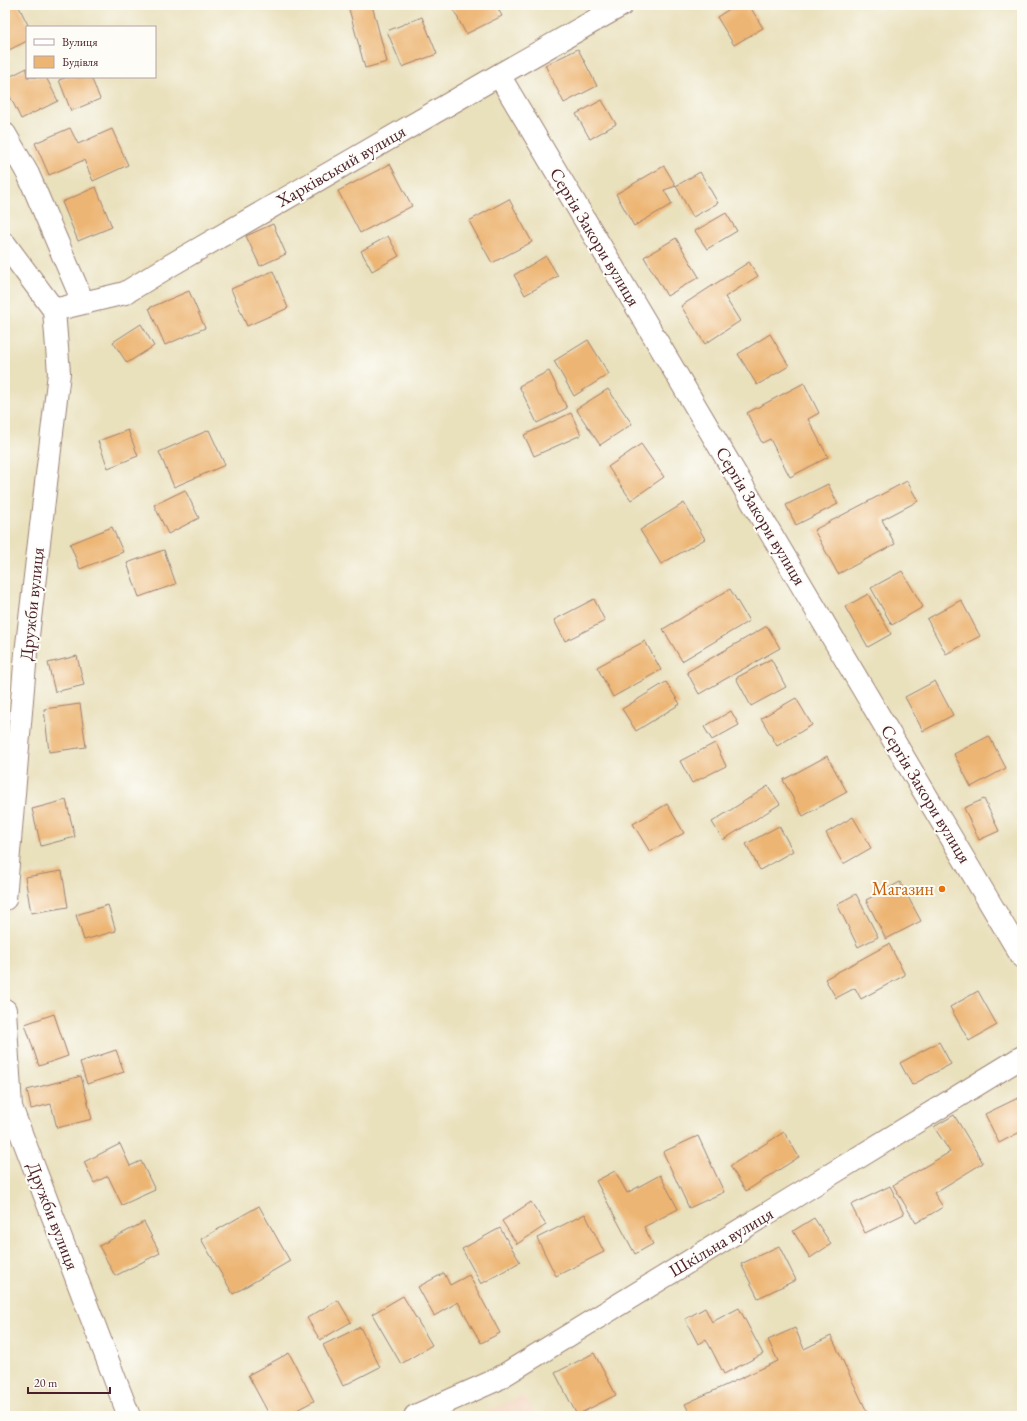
<svg xmlns="http://www.w3.org/2000/svg" width="1027" height="1421" font-family="'EB Garamond',serif">
  <style>
    .built { fill: #f3d4be }
    .building { fill: #edb573 }
    .lines { fill: none; stroke-linecap: round; stroke-linejoin: round }
    .minor-casing { stroke: #9a8074; stroke-width: 24 }
    .minor { stroke: #fff; stroke-width: 22 }
    .food-dot { fill: #e8710a; stroke: #fdfcf7; stroke-width: 1.5 }
    .labels { text-anchor: middle; stroke-width: 4; stroke-linejoin: round; paint-order: stroke }
    .street-label { font-size: 18px; fill: #4a1f2b; stroke: #fdfcf7 }
    .food-label { font-size: 18px; fill: #c56008; stroke: #fdfcf7; text-anchor: end }
  </style>
  <rect width="100%" height="100%" fill="#fdfcf7"/>
  <filter id="ink" filterUnits="userSpaceOnUse"><feTurbulence type="fractalNoise" baseFrequency=".025" numOctaves="2"/><feDisplacementMap in="SourceGraphic" scale="8" xChannelSelector="R" yChannelSelector="G"/><feConvolveMatrix kernelMatrix="1 2 1 2 8 2 1 2 1" color-interpolation-filters="sRGB"/></filter>
  <filter id="wash" filterUnits="userSpaceOnUse"><feTurbulence type="fractalNoise" baseFrequency=".012" numOctaves="4" result="noise"/><feDisplacementMap in="SourceGraphic" scale="16" xChannelSelector="R" yChannelSelector="G"/><feGaussianBlur stdDeviation="0.9" result="paint"/><feColorMatrix in="noise" values="0 0 0 0 0 0 0 0 0 0 0 0 0 0 0 0 0 1.4 0 .05"/><feComposite in="paint" operator="in"/></filter>
  <g filter="url(#wash)">
    <rect width="100%" height="100%" fill="#e9e0bc"/>
    <!-- built -->
    <path class="built" d="M523,1395L536,1416H476Z"/>
    <g id="blocks">
      <!-- building -->
      <path class="building" d="M5,5H18L29,27H27V41L5,52Z
        M364,5H372L387,62L365,68L349,9Z
        M451,5H496L502,16L466,34Z
        M736,5H749L763,28L734,45L717,17Z
        M422,17L437,54L402,67L387,31Z
        M578,49L597,86L564,103L545,65Z
        M27,68V77H46L58,101L21,119L5,86V79Z
        M67,77H91L100,99L71,111L59,80Z
        M602,100L616,124L590,139L576,114Z
        M70,128L78,144L112,129L128,165L93,181L84,160L49,175L35,143Z
        M390,164L412,206L360,233L338,191Z
        M664,166L676,186L700,172L718,203L693,217L676,186L664,190L672,204L634,226L616,194Z
        M96,187L112,227L78,241L62,202Z
        M509,199L532,242L492,263L469,221Z
        M726,213L737,231L707,249L695,231Z
        M273,224L286,254L260,266L246,236Z
        M388,236L399,256L372,271L361,251Z
        M676,238L699,277L667,296L644,257Z
        M546,256L558,276L525,295L514,275Z
        M749,262L758,276L725,297L740,321L705,344L681,306Z
        M273,271L288,308L247,326L231,289Z
        M189,291L205,328L165,345L149,308Z
        M141,324L154,346L127,363L113,342Z
        M770,334L789,366L757,385L738,354Z
        M588,340L609,374L574,396L554,361Z
        M549,371L567,408L537,423L519,386Z
        M804,383L819,413L808,419L828,457L790,477L770,439L762,443L747,413Z
        M608,389L632,424L600,445L576,409Z
        M571,413L581,435L534,456L524,435Z
        M128,430L138,456L108,468L98,441Z
        M209,430L225,465L174,487L159,452Z
        M641,444L664,477L631,500L608,467Z
        M907,481L918,501L882,520L895,544L838,574L814,530Z
        M828,484L838,504L796,525L786,505Z
        M185,490L199,518L168,534L154,505Z
        M684,503L705,539L661,564L640,530Z
        M112,527L123,552L80,569L70,544Z
        M164,550L176,584L139,597L127,563Z
        M902,571L923,607L892,625L871,588Z
        M730,589L749,621L682,661L663,629Z
        M868,594L891,634L868,647L845,607Z
        M594,599L605,621L565,641L554,620Z
        M961,600L980,636L946,654L927,619Z
        M767,626L780,648L699,694L687,672Z
        M645,641L661,670L613,697L597,667Z
        M77,656L84,685L55,692L48,663Z
        M771,659L786,687L751,706L736,678Z
        M935,681L953,715L923,731L905,697Z
        M666,682L680,704L636,731L622,709Z
        M796,698L812,725L777,746L761,718Z
        M80,704L86,747L49,752L44,709Z
        M731,711L739,725L712,740L704,727Z
        M989,736L1006,768L971,787L954,754Z
        M715,743L726,766L692,783L680,761Z
        M827,756L847,792L803,816L783,780Z
        M768,786L780,804L723,840L712,822Z
        M984,799L999,831L979,840L964,808Z
        M66,800L75,837L41,846L32,809Z
        M667,804L684,833L650,852L633,824Z
        M853,817L871,848L843,864L826,833Z
        M779,826L793,851L760,870L746,844Z
        M1022,867V877L1018,869Z
        M62,871L68,907L31,913L25,877Z
        M900,882L921,921L886,939L866,900Z
        M856,894L878,937L858,947L837,904Z
        M108,905L116,931L84,940L76,915Z
        M889,944L905,975L861,999L855,988L836,998L825,979Z
        M978,991L997,1025L969,1041L950,1007Z
        M54,1014L68,1056L39,1066L25,1024Z
        M939,1042L951,1064L912,1085L900,1063Z
        M116,1050L124,1072L87,1084L80,1062Z
        M81,1076L92,1119L57,1128L51,1104L31,1109L27,1090Z
        M1018,1098L1022,1106V1131L999,1143L985,1114Z
        M954,1115L983,1163L934,1193L943,1207L916,1223L893,1185L950,1152L934,1127Z
        M784,1132L799,1157L746,1191L730,1166Z
        M698,1136L724,1192L689,1208L663,1152Z
        M120,1144L130,1166L141,1161L155,1190L122,1205L108,1176L94,1183L84,1162Z
        M615,1171L627,1193L660,1175L678,1209L644,1227L653,1244L635,1254L596,1181Z
        M890,1186L904,1214L865,1233L851,1205Z
        M531,1202L546,1225L517,1244L502,1221Z
        M259,1206L290,1261L233,1294L201,1239Z
        M585,1214L604,1252L556,1276L537,1238Z
        M814,1218L831,1244L810,1258L793,1231Z
        M144,1222L160,1253L115,1276L99,1246Z
        M500,1228L520,1262L481,1284L462,1249Z
        M779,1246L796,1280L758,1298L741,1264Z
        M444,1273L450,1285L469,1275L500,1333L481,1343L458,1302L434,1316L418,1287Z
        M403,1296L432,1345L401,1364L372,1314Z
        M338,1300L351,1322L320,1340L307,1318Z
        M705,1308L712,1322L739,1308L763,1354L724,1374L706,1339L698,1344L685,1319Z
        M360,1327L380,1367L343,1386L323,1345Z
        M795,1328L804,1349L831,1336L869,1416H691L685,1404L778,1361L768,1340Z
        M289,1353L314,1401L285,1416H270L248,1375Z
        M594,1353L616,1395L577,1415L555,1373Z"/>
    </g>
  </g>
  <g filter="url(#ink)">
    <use href="#blocks" fill-opacity="0" stroke="#9a8074" stroke-width="1"/>
    <g class="lines">
      <defs>
        <path id="minor" d="M499,75L1022,957
          M5,134L28,174L83,302
          M5,244L54,310
          M54,310L125,293L171,265L499,75L622,5
          M5,899L26,653L59,373L54,310
          M5,1010L11,1107L129,1416
          M415,1416L496,1380L1022,1057"/>
      </defs>
      <!-- minor casing -->
      <use href="#minor" class="minor-casing"/>
      <!-- minor -->
      <use href="#minor" class="minor"/>
    </g>
  </g>
  <!-- markers -->
  <circle class="food-dot" cx="942" cy="889" r="4"/>
  <g class="labels">
    <!-- street labels -->
    <g class="street-label">
      <text transform="translate(341 166) rotate(-30)" y="6">Харківський вулиця</text>
      <text transform="translate(595 237) rotate(59)" y="6">Сергія Закори вулиця</text>
      <text transform="translate(761 516) rotate(59)" y="6">Сергія Закори вулиця</text>
      <text transform="translate(32 604) rotate(-84)" y="6">Дружби вулиця</text>
      <text transform="translate(926 794) rotate(59)" y="6">Сергія Закори вулиця</text>
      <text transform="translate(53 1216) rotate(69)" y="6">Дружби вулиця</text>
      <text transform="translate(721 1242) rotate(-31)" y="6">Шкільна вулиця</text>
    </g>
    <!-- food labels -->
    <g class="food-label">
      <text x="934" y="895">Магазин</text>
    </g>
  </g>
  <!-- margin -->
  <rect width="1027" height="1421" fill="none" stroke="#fdfcf7" stroke-width="20"/>
  <!-- legend -->
  <rect x="26" y="26" width="130" height="52" fill="#fdfcf7" stroke="#b5a4a5"/>
  <rect x="34" y="39" width="20" height="6" fill="#ffffff" stroke="#b5a4a5"/>
  <text x="62" y="46" font-size="12" fill="#4a1f2b">Вулиця</text>
  <rect x="34" y="56" width="20" height="12" fill="#edb573" stroke="#b5a4a5"/>
  <text x="62" y="66" font-size="12" fill="#4a1f2b">Будівля</text>
  <!-- scale -->
  <path d="M28 1387v6h82v-6" fill="none" stroke="#4a1f2b" stroke-width="2"/>
  <text x="34" y="1387" font-size="12" fill="#4a1f2b" stroke="#fdfcf7" stroke-width="3" paint-order="stroke">20 m</text>
</svg>
